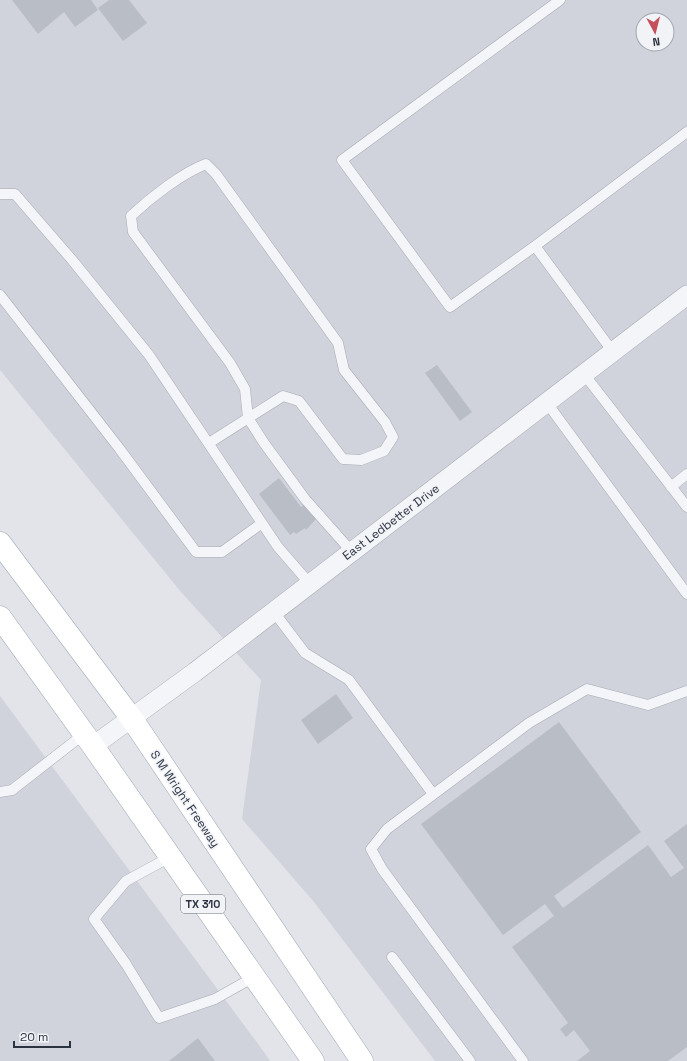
<svg xmlns="http://www.w3.org/2000/svg" width="687" height="1061" font-family="'Space Grotesk',sans-serif">
  <style>
    .built { fill: #d0d3db; fill-rule: evenodd }
    .building { fill: #b9bdc6 }
    .lines { fill: none; stroke-linecap: round; stroke-linejoin: round }
    .lane-casing { stroke: #a7abb3; stroke-width: 11 }
    .street-casing { stroke: #a7abb3; stroke-width: 20 }
    .primary-casing { stroke: #a2a8b4; stroke-width: 23 }
    .lane { stroke: #f4f5f8; stroke-width: 10 }
    .street { stroke: #f4f5f8; stroke-width: 19 }
    .primary { stroke: #fff; stroke-width: 22 }
    .labels { text-anchor: middle; stroke-width: 3.5; stroke-linejoin: round; paint-order: stroke }
    .shield { fill: #f1f3f7; stroke: #666c77; stroke-width: 1 }
    .shield-label { font-size: 11px; font-weight: bold; fill: #2b3240 }
    .street-label { font-size: 12px; fill: #2b3240; stroke: #f1f3f7 }
  </style>
  <rect width="100%" height="100%" fill="#e2e4e9"/>
  <!-- built -->
  <path class="built" d="M0,0H687V1061H435L314,902L242,819L261,680L181,592L0,370ZM643,20H667V44H643Z
    M0,696L264,1052L270,1061H0Z"/>
  <!-- building -->
  <path class="building" d="M12,0H91L98,10L75,27L64,12L38,34Z
    M109,0H129L147,23L123,41L98,8Z
    M437,365L472,412L460,421L425,373Z
    M279,478L301,507L305,504L316,519L306,530L305,528L296,534L294,532L290,535L259,494Z
    M336,694L353,718L318,744L301,720Z
    M559,722L641,832L554,896L563,908L648,845L671,877L684,868L664,841L687,824V1047L668,1061H577L590,1051L574,1030L566,1037L560,1029L568,1023L512,947L554,916L545,904L503,935L421,824Z
    M198,1038L215,1061H169Z"/>
  <g class="lines">
    <defs>
      <path id="lane" d="M560,0L342,160L450,307L535,246L687,132
        M0,194H15L73,261L149,355L278,547L310,584
        M535,246L613,352
        M0,295L119,448L196,552H222L262,523
        M584,374L687,507
        M547,403L687,594
        M209,443L283,396L299,401L343,459L361,460L384,451L393,437L385,422L344,370L338,343L216,174L206,164C182,173 150,198 131,216L133,232L230,363L245,389L248,418L264,443L305,499L352,552
        M671,487L687,474
        M274,612L305,653L349,680L433,794
        M0,792L12,790L84,734
        M170,857L126,881L94,919L126,964L159,1018L215,999L254,977
        M392,957L470,1061
        M523,1061L382,869L371,849L387,829L529,723L587,689L648,705L687,691"/>
      <path id="street" d="M93,746L195,672L687,295"/>
      <path id="primary" d="M0,543L132,719L362,1061
        M0,617L93,746L313,1061"/>
    </defs>
    <!-- lane casing -->
    <use href="#lane" class="lane-casing"/>
    <!-- street casing -->
    <use href="#street" class="street-casing"/>
    <!-- primary casing -->
    <use href="#primary" class="primary-casing"/>
    <!-- lane -->
    <use href="#lane" class="lane"/>
    <!-- street -->
    <use href="#street" class="street"/>
    <!-- primary -->
    <use href="#primary" class="primary"/>
  </g>
  <g class="labels">
    <!-- shield labels -->
    <rect class="shield" x="181" y="895" width="44" height="18" rx="3"/>
    <g class="shield-label">
      <text x="203" y="908">TX 310</text>
    </g>
    <!-- street labels -->
    <g class="street-label">
      <text transform="translate(391 522) rotate(-37)" y="4">East Ledbetter Drive</text>
      <text transform="translate(185 799) rotate(56)" y="4">S M Wright Freeway</text>
    </g>
  </g>
  <!-- north arrow -->
  <g transform="translate(655 32) rotate(173)"><circle r="19" fill="#f1f3f7" stroke="#a2a6ae"/>
  <path d="M0-3L7 15L0 10L-7 15Z" fill="#c5505c"/>
  <text y="-6" font-size="11" font-weight="bold" text-anchor="middle" fill="#2b3240">N</text>
  </g>
  <!-- scale -->
  <path d="M14 1041v6h56v-6" fill="none" stroke="#2b3240" stroke-width="2"/>
  <text x="20" y="1041" font-size="12" fill="#2b3240" stroke="#f1f3f7" stroke-width="3" paint-order="stroke">20 m</text>
</svg>
